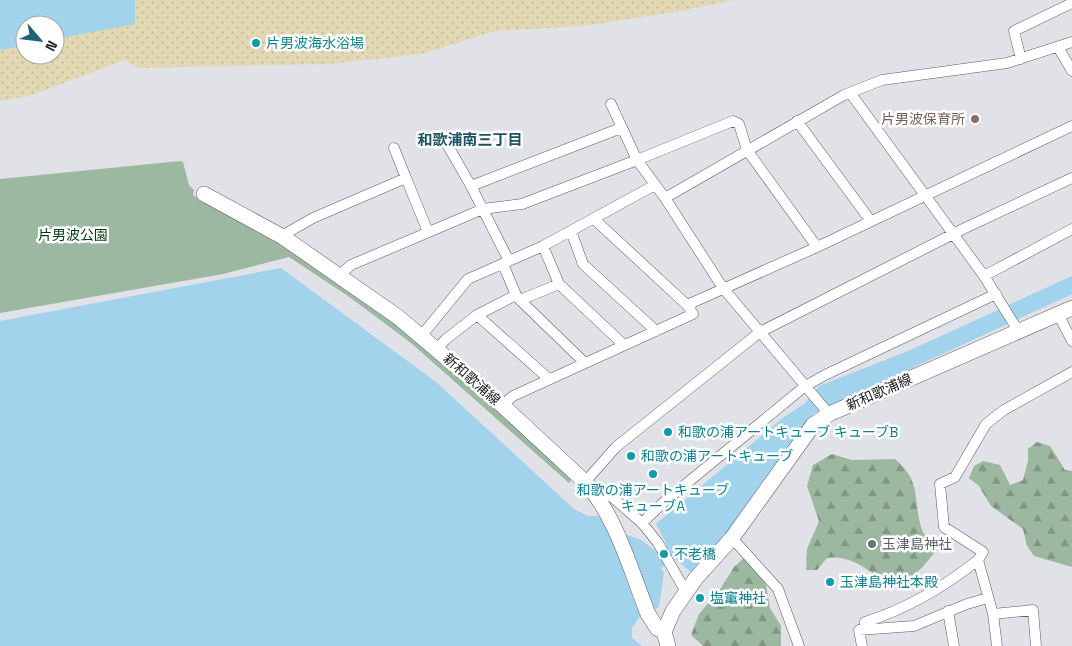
<svg xmlns="http://www.w3.org/2000/svg" width="1072" height="646" font-family="'Space Grotesk','Noto Sans JP',sans-serif">
  <style>
    .green { fill: #9db8a0 }
    .forest { fill: url(#forest-firs) }
    .sand { fill: url(#sand-dots); fill-rule: evenodd }
    .water { fill: #a1d3ec }
    .lines { fill: none; stroke-linecap: round; stroke-linejoin: round }
    .minor-casing { stroke: #5b5b61; stroke-width: 11 }
    .secondary-casing { stroke: #5b5b61; stroke-width: 16 }
    .minor { stroke: #fff; stroke-width: 10 }
    .secondary { stroke: #fff; stroke-width: 15 }
    .culture-dot { fill: #0f9aa8; stroke: #fff; stroke-width: 2 }
    .education-dot { fill: #8d6e63; stroke: #fff; stroke-width: 2 }
    .worship-dot { fill: #6b7280; stroke: #fff; stroke-width: 2 }
    .labels { text-anchor: middle; stroke-width: 5; stroke-linejoin: round; paint-order: stroke }
    .culture-label { font-size: 14px; fill: #0d838f; stroke: #fff; text-anchor: start }
    .education-label { font-size: 14px; fill: #785e54; stroke: #fff; text-anchor: end }
    .park-label { font-size: 14px; fill: #003c12; stroke: #fff }
    .street-label { font-size: 14px; fill: #232325; stroke: #fff }
    .worship-label { font-size: 14px; fill: #5b616d; stroke: #fff; text-anchor: start }
    .neighbourhood-label { font-size: 15px; font-weight: bold; fill: #1c5260; stroke: #fff }
  </style>
  <defs>
    <pattern id="forest-firs" width="22" height="20" patternUnits="userSpaceOnUse" patternTransform="scale(1.25)"><rect width="22" height="20" fill="#9db8a0"/><path d="M5 1l3.5 6h-7zM16 11l3.5 6h-7z" fill="#809582"/></pattern>
    <pattern id="sand-dots" width="8" height="8" patternUnits="userSpaceOnUse" patternTransform="scale(1.25)"><rect width="8" height="8" fill="#e2d8b3"/><path d="M2 2h.1M6 6h.1" fill="none" stroke="#c2b99a" stroke-width="1.8" stroke-linecap="round"/></pattern>
  </defs>
  <rect width="100%" height="100%" fill="#e1e1e8"/>
  <!-- green -->
  <path class="green" d="M180,161L183,162L189,185L194,190L193,195L203,203L205,202L293,250L395,323L435,355L573,477L569,483L411,343L348,296L289,257L223,274L0,313V179Z"/>
  <!-- forest -->
  <path class="forest" d="M1037,442L1050,446L1065,470L1072,471V567L1034,556L1027,546L1023,529L991,506L979,486L969,478L974,466L983,461L1000,465L1010,485L1023,480L1028,461V449Z
    M832,454L852,460L895,459C923,483 912,499 922,530C925,537 932,543 937,549C886,621 877,552 827,558L817,570H806L807,549L819,521L807,486L813,465Z
    M745,557L765,579L770,608L781,626V646H703L691,635L699,614L721,588L734,567Z"/>
  <!-- sand -->
  <path class="sand" d="M108,0H734L680,11L584,26L495,31L421,54L329,64L139,68L125,60L29,96L0,101V28ZM25,25H55V55H25Z"/>
  <!-- water -->
  <path class="water" d="M0,0H135V24L55,39V25H25V45L0,50Z
    M281,268L436,382L574,509L588,516H598L617,531L641,540L656,551L667,545L656,524L784,417L804,404L819,386L908,351L1072,276V294L813,414L740,518L691,572L675,559L661,568L664,573L659,607L640,616L632,628V638L642,646H0V321Z"/>
  <g class="lines">
    <defs>
      <path id="minor" d="M1058,47L1072,71
        M1021,59L1014,31L1072,3
        M851,94L984,276L1019,332
        M611,104L637,160L733,121L739,124L747,150L817,247
        M797,121L870,220
        M444,139L471,186
        M394,148L406,178
        M665,198L844,95L882,80L1007,63L1072,42
        M594,219L687,305
        M571,231L583,264L656,331
        M283,237L285,234L313,218L406,178L428,232
        M543,246L509,261L471,186L621,128
        M503,264L516,295
        M340,275L351,265L483,209L522,204L637,160L665,198L723,288L829,414
        M984,276L1072,229
        M559,284L543,246L655,185
        M520,300L585,363
        M1058,314L1072,341
        M477,315L516,295L520,300L559,284L624,345
        M422,335L468,279L509,261
        M437,349L445,340L477,315L549,379
        M502,405L513,396L693,314L687,305L817,247L1072,126
        M585,482L616,447L760,332L967,227L1072,178
        M597,495L611,496L642,523
        M732,538L778,589L799,646
        M686,592L658,543L642,523L664,502L804,387L825,375L996,294
        M948,611L954,646
        M993,614L1033,610L1036,646
        M865,629V622C906,609 944,587 978,560
        M862,646L859,630L914,626L967,604L988,598
        M997,646L993,614L978,560L983,552L944,527L940,484L955,477L986,424L1004,410L1072,372"/>
      <path id="secondary" d="M204,194L283,237L398,317L502,405L585,482C616,516 631,571 648,614L657,628L664,632
        M668,646L664,632L673,611L696,578L732,538L813,425L829,414L1072,308"/>
    </defs>
    <!-- minor casing -->
    <use href="#minor" class="minor-casing"/>
    <!-- secondary casing -->
    <use href="#secondary" class="secondary-casing"/>
    <!-- minor -->
    <use href="#minor" class="minor"/>
    <!-- secondary -->
    <use href="#secondary" class="secondary"/>
  </g>
  <!-- markers -->
  <g class="culture-dot">
    <circle cx="256" cy="43" r="5"/>
    <circle cx="668" cy="432" r="5"/>
    <circle cx="631" cy="456" r="5"/>
    <circle cx="653" cy="474" r="5"/>
    <circle cx="664" cy="554" r="5"/>
    <circle cx="830" cy="582" r="5"/>
    <circle cx="700" cy="598" r="5"/>
  </g>
  <circle class="education-dot" cx="975" cy="119" r="5"/>
  <circle class="worship-dot" cx="872" cy="544" r="5"/>
  <g class="labels">
    <!-- culture labels -->
    <g class="culture-label">
      <text x="266" y="48">片男波海水浴場</text>
      <text x="678" y="437">和歌の浦アートキューブ キューブB</text>
      <text x="641" y="461">和歌の浦アートキューブ</text>
      <text x="653" y="495" text-anchor="middle">和歌の浦アートキューブ<tspan x="653" dy="16">キューブA</tspan></text>
      <text x="674" y="559">不老橋</text>
      <text x="840" y="587">玉津島神社本殿</text>
      <text x="710" y="603">塩竃神社</text>
    </g>
    <!-- education labels -->
    <g class="education-label">
      <text x="965" y="124">片男波保育所</text>
    </g>
    <!-- park labels -->
    <g class="park-label">
      <text x="73" y="240">片男波公園</text>
    </g>
    <!-- street labels -->
    <g class="street-label">
      <text transform="translate(472 379) rotate(41)" y="5">新和歌浦線</text>
      <text transform="translate(879 392) rotate(-24)" y="5">新和歌浦線</text>
    </g>
    <!-- worship labels -->
    <g class="worship-label">
      <text x="882" y="549">玉津島神社</text>
    </g>
    <!-- neighbourhood labels -->
    <g class="neighbourhood-label">
      <text x="470" y="145">和歌浦南三丁目</text>
    </g>
  </g>
  <!-- north arrow -->
  <g transform="translate(40 40) rotate(118)"><circle r="24" fill="#ffffff" stroke="#a7a7a8"/>
  <path d="M0-4L9 19L0 12L-9 19Z" fill="#1e6374"/>
  <text y="-8" font-size="14" font-weight="bold" text-anchor="middle" fill="#232325">N</text>
  </g>
</svg>
